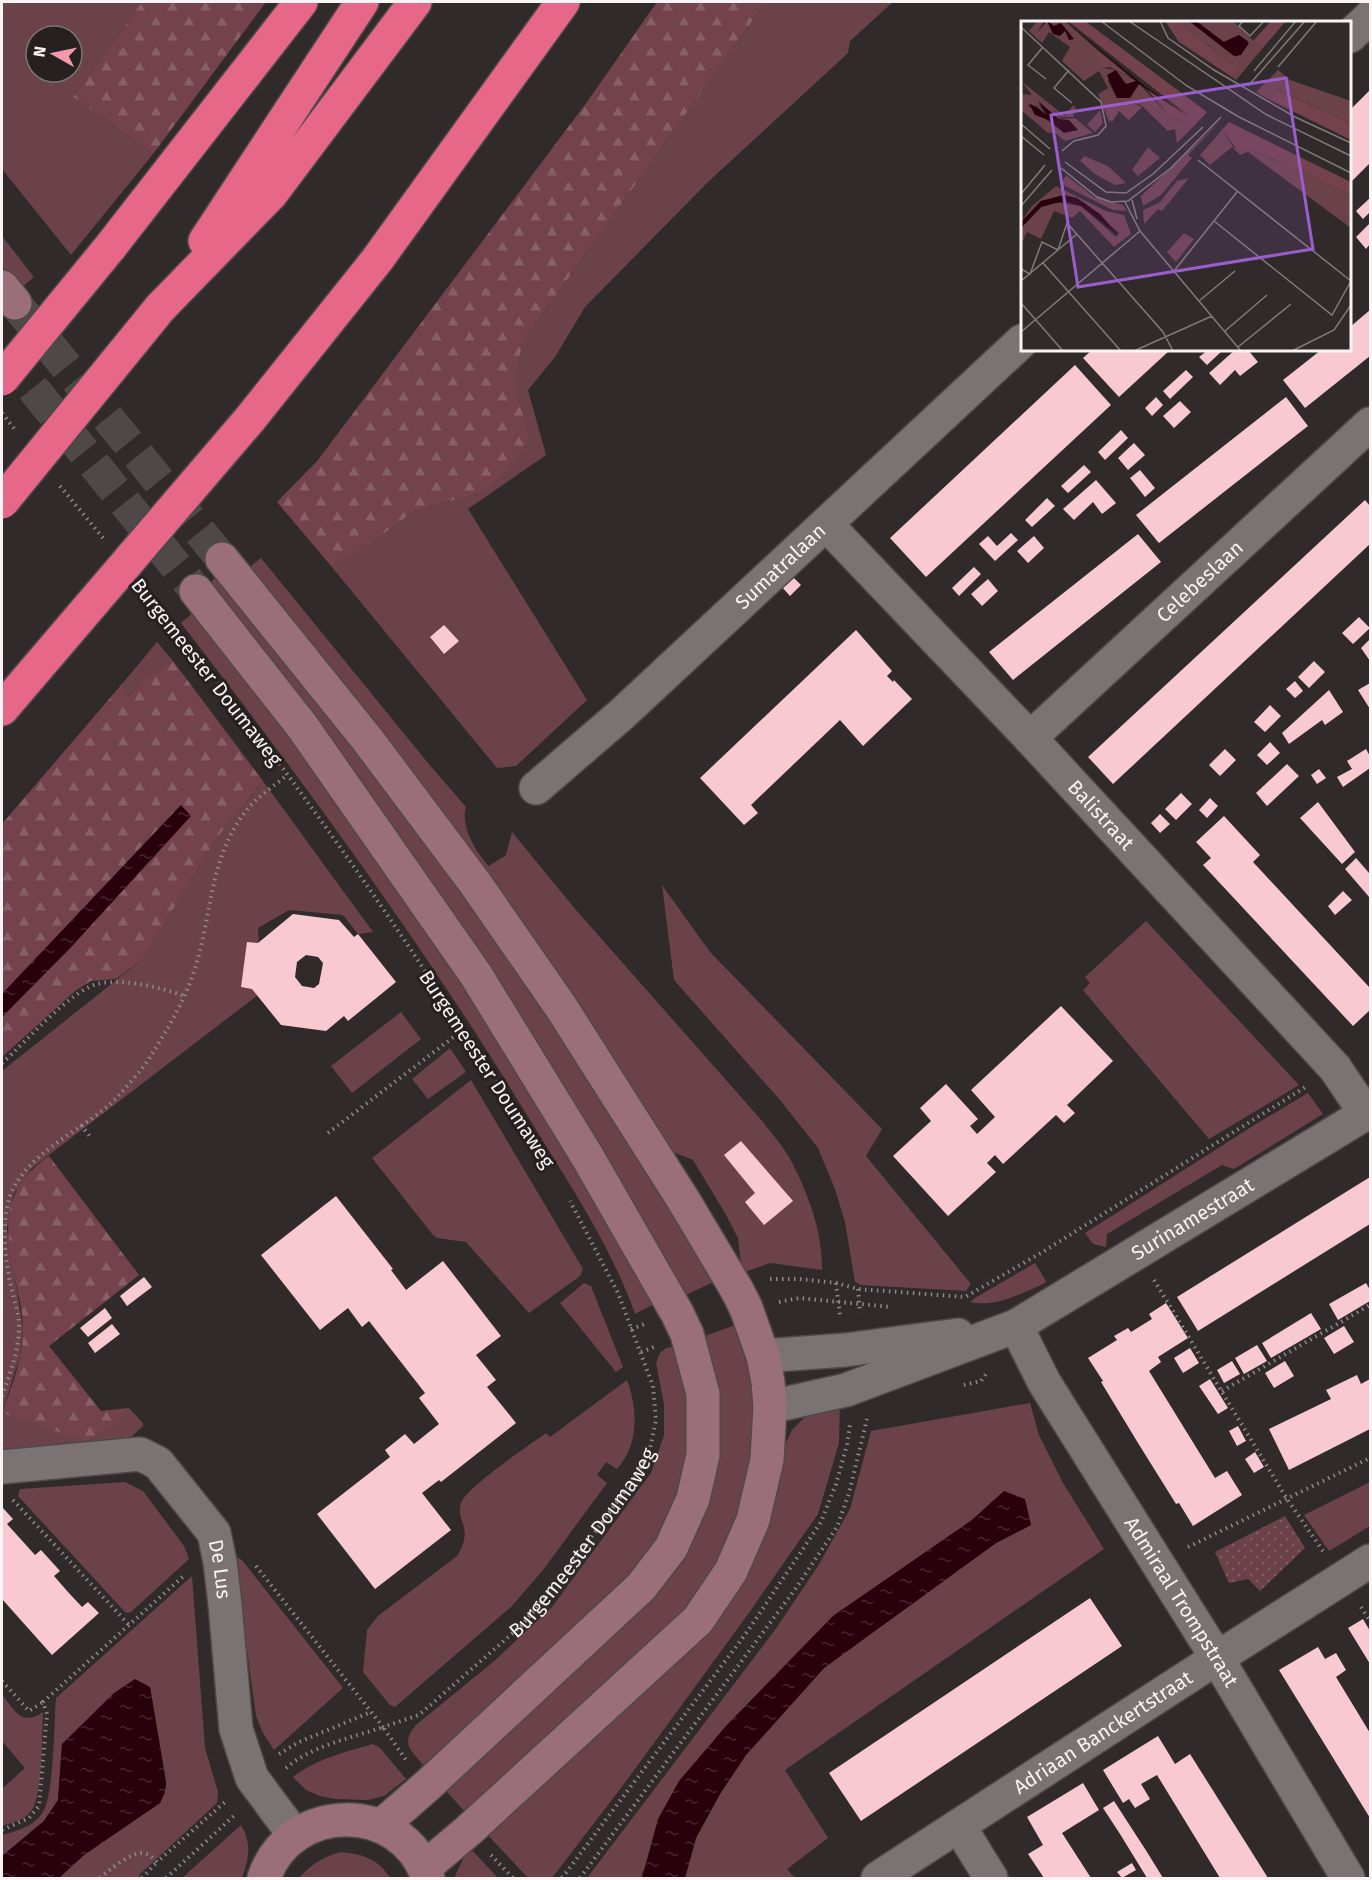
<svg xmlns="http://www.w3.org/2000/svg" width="1372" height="1880" font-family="'Fira Sans',sans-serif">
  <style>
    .green { fill: #6b424a; fill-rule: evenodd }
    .forest { fill: url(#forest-firs) }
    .park { fill: url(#park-dots) }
    .water { fill: url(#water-ripples) }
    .building { fill: #f9c9d2; fill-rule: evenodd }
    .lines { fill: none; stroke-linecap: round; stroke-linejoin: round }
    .secondary-tunnel { stroke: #4f4849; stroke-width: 33; stroke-dasharray: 33 16; stroke-linecap: butt }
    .minor-casing { stroke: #4f4849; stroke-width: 36 }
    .tertiary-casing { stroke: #4f4849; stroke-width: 36 }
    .secondary-casing { stroke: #4f4849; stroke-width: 36 }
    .motorway-casing { stroke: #4f4849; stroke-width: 36 }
    .path { stroke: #8f898a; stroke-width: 4; stroke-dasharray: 1.5 4.5; stroke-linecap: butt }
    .minor { stroke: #7b7274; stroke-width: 33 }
    .tertiary { stroke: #7b7274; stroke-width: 33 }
    .secondary { stroke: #9b6f7a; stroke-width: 33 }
    .motorway { stroke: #e66788; stroke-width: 33 }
    .motorway-bridge-casing { stroke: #4f4849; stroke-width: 36; stroke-linecap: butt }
    .motorway-bridge { stroke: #e66788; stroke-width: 33 }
    .labels { text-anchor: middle; stroke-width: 6; stroke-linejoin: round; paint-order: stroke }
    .street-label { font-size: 20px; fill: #f8f3f4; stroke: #272021 }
    .inset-road { fill: none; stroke: #817a7b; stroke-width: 1.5 }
    .view { fill: #9a5ecc; fill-opacity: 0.15; stroke: #9a5ecc; stroke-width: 3 }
    .inset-edge { fill: none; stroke: #f8f3f4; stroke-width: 3 }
  </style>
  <defs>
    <pattern id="forest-firs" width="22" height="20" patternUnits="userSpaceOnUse" patternTransform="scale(1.5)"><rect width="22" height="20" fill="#73424d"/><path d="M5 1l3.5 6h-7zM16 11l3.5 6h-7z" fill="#885e67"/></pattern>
    <pattern id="park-dots" width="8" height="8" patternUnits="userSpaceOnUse" patternTransform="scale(1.5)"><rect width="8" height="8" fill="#6b424a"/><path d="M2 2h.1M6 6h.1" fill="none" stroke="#815e65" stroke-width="1.8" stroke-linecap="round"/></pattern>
    <pattern id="water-ripples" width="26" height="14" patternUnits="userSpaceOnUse" patternTransform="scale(1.5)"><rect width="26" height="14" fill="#28010d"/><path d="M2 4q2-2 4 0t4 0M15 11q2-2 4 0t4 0" fill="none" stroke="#482631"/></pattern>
  </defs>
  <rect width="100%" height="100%" fill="#312a2b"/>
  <!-- green -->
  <path class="green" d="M2,2H142L73,97L153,154L71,255L2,169ZM36,36H72V72H36Z
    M766,2H893L850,41L848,53L708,182L585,307L555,357L528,390L546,455L468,509L587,700L516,766L497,768L331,566L368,545L415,511L483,492L530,438L515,387L522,343Z
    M2,236L34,277L20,289L2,266Z
    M261,558L428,763L466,807C460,825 476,853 489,866L506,855L512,832L576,910L763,1122C772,1134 782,1145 789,1157C807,1190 823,1232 822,1270L770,1263L742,1273L738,1238L725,1213L693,1160L668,1150L246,570Z
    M219,573L325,705L542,1003L718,1280L681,1297L208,586Z
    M195,611L242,670L324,783L436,945L561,1142L654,1304L635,1314C610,1243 566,1179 527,1115C423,944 303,781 181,623Z
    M157,642L173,661L147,676L129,696L122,684Z
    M263,781L373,932L358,934L343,915L289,910L258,928L260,963L267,988L32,1168L13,1195L7,1229L23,1328L20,1356L2,1413L122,1420L129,1408L143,1423V1426L130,1438L120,1443L2,1452V1071L144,958L216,839Z
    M662,885L710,952L882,1129L866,1156L971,1284L966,1291L861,1285L855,1282L845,1222L835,1189L818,1148L780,1100L674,980Z
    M1146,921L1299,1085L1209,1139L1083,990L1090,983L1085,977Z
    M401,1012L421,1039L352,1093L331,1066Z
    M450,1048L466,1072L428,1099L412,1079Z
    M471,1080L583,1269L580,1276L529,1313L466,1242L437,1238L433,1235L372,1158Z
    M1308,1093L1323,1114L1234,1169L1222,1165L1107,1234L1106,1247L1093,1244L1085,1233L1256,1124Z
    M1035,1263L1046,1281L1045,1283C1023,1293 995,1308 970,1302L975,1298Z
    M584,1283L591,1286L623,1367L616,1372L560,1303Z
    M738,1324L755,1382L750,1485L715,1569L692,1603L657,1638L466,1813L440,1784L694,1535L709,1502L716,1462L702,1337Z
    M678,1346L690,1384L691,1453L679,1496L663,1537L642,1564L608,1598L424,1766C411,1750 400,1744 416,1725L493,1662L552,1607L651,1473L664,1435V1404L656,1363L660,1353L666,1348Z
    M627,1380C638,1409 639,1445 617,1469L606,1462L597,1475L607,1483L543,1570L511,1607L395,1707L390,1705L363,1672L367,1630L378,1616L457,1556C475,1527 455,1522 461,1503C466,1487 530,1445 546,1433L550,1437Z
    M840,1401L839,1443L818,1514L746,1617L624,1784L552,1878H528L485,1832L690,1647L792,1430L812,1410Z
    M1030,1403L1039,1435L1063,1483L1104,1549L785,1770L828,1838L787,1869L795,1878H685L696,1838L720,1794L746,1755L824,1668L996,1543L1031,1525L1004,1491L972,1520L833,1616L726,1726L717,1737L642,1873V1878H587L775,1630L818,1566L850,1509L871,1431Z
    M125,1482L143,1491L184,1546L189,1559L131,1612L126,1613L18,1496L20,1489Z
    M1370,1482V1526L1329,1551L1304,1515Z
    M234,1556L242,1560L343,1688L274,1750L263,1733L256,1716Z
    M192,1576L205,1748L218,1792L217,1803L140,1874L138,1878H59L84,1855L160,1803L165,1792L166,1782L150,1687L62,1744L58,1800L44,1821L2,1856V1835C17,1831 36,1826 44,1810C54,1790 54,1724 56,1698Z
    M2,1695C15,1710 21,1727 43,1712C42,1733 43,1797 31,1811C25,1820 11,1823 2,1826V1789L25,1768L2,1741Z
    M373,1744L380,1748L406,1779L384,1796L368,1800L335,1799L320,1796L306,1790L293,1777C316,1759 345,1752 373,1744Z
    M241,1825C252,1844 249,1858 242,1878H182Z
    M469,1847L498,1878H454Z
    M341,1852C362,1854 379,1859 390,1878H299C312,1864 322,1857 341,1852Z"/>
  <!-- forest -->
  <path class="forest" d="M142,2H266L153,154L73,97Z
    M657,2H766L522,343L515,387L530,438L512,464L483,492L415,511L368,545L331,566L277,502L318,460L587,102Z
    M173,661L263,781L216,839L144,958L116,979L91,981L75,991L2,1057V1017L73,945L181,805L2,994V824L122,684L129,696L147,676Z
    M49,1156L139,1275L49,1346L101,1411L129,1408L122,1420L86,1441L2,1413C12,1386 23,1358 23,1328C23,1313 19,1298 16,1283C4,1229 0,1190 49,1156Z"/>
  <!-- park -->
  <path class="park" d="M1285,1516L1305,1548L1260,1591L1248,1579L1229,1583L1215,1552Z"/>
  <!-- water -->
  <path class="water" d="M181,805L191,816L73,945L2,1017V994Z
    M1004,1491L1025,1499L1031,1525L996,1543L824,1668L746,1755L720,1794L696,1838L685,1878H642L658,1819L679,1781L726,1726L833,1616L972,1520Z
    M135,1679L150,1687L166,1782L165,1792L160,1803L84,1855L59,1878H2V1856L44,1821L58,1800L62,1744L114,1693Z"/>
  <!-- building -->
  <path class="building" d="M1370,90V163L1350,183V110Z
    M1370,198V212L1363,219L1356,211Z
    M1370,223V244L1366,249L1356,237Z
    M1370,310V356L1305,408L1283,380L1321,350H1350V327Z
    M1092,350H1170L1119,397L1083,358Z
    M1208,350H1223L1207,365L1199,357Z
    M1235,350H1248L1258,362L1240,376L1235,370L1220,385L1209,373Z
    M1075,365L1111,405L926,577L890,538Z
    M1186,370L1193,377L1170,399L1163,391Z
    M1156,397L1163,405L1152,416L1145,408Z
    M1286,397L1308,426L1159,543L1158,542L1136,515Z
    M1180,401L1191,412L1174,428L1163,416Z
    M1121,430L1128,438L1105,460L1098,452Z
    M1134,443L1145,455L1128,470L1118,458Z
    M1084,465L1091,472L1068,493L1061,486Z
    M1140,470L1155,488L1145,497L1130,478Z
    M1096,480L1116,503L1102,514L1093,502L1074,520L1063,509Z
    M1047,498L1055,506L1032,527L1025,520Z
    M1365,500L1370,506V544L1113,784L1088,757Z
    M1011,533L1018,540L995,561L979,544L988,536L997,546Z
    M1138,534L1161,562L1013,680L989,652Z
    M1034,536L1044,548L1028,563L1017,551Z
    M974,567L981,574L959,596L952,588Z
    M792,576L801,585L790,596L781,586Z
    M988,579L998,591L982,606L971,594Z
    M1359,617L1370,628L1353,644L1342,633Z
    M444,625L459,641L444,654L430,637Z
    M856,630L892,671L887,676L893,682L894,680L912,699L863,746L840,720L751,805L758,813L744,825L700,778Z
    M1370,639V661L1361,648Z
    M1314,661L1325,672L1309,688L1298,677Z
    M1295,681L1303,691L1295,698L1286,689Z
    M1370,683V709L1358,690Z
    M1329,690L1343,712L1325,725L1322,720L1289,744L1282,733Z
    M1270,705L1281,716L1265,732L1254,722Z
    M1270,742L1280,753L1267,765L1257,755Z
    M1225,749L1236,760L1220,776L1209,765Z
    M1366,749L1370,756V768L1343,787L1337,777L1352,769L1347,761Z
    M1287,764L1299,776L1267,806L1256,793Z
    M1319,769L1326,778L1317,784L1311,775Z
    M1181,793L1192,804L1176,820L1165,809Z
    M1210,798L1218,806L1207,818L1199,810Z
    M1318,802L1355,852L1342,864L1300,818Z
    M1160,814L1170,824L1160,833L1151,823Z
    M1224,816L1260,855L1253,862L1370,988V1010L1353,1026L1203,865L1211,858L1196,842Z
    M1356,858L1370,874V898L1345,869Z
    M1343,891L1352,900L1335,915L1328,906Z
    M293,914L339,920L354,937L358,934L396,982L348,1021L344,1016L326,1031L281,1025L252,989L241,987L247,942L258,943ZM306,955L318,957L323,963L319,984L314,988L302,986L295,977L297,962Z
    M1061,1006L1113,1061L1067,1105L1075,1113L1064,1123L1056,1115L1003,1164L995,1155L987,1163L996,1172L948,1216L893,1156L931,1121L920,1108L946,1084L978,1119L970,1126L977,1134L995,1117L971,1090Z
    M741,1141L793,1201L764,1225L745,1202L755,1193L724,1155Z
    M1370,1177V1224L1198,1331L1177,1297Z
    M336,1196L393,1269L391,1270L406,1290L443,1261L501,1336L476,1355L496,1380L487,1387L516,1423L441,1482L439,1480L422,1493L451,1530L375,1589L317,1514L390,1457L385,1450L405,1434L414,1444L439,1424L419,1398L425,1393L369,1321L362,1327L348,1308L320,1330L261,1255Z
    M144,1277L152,1287L127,1306L120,1296Z
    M1366,1283L1370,1290V1301L1338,1320L1329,1304Z
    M1166,1303L1188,1338L1158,1357L1161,1362L1149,1371L1215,1478L1227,1471L1242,1495L1193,1526L1179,1503L1176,1504L1138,1443L1101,1382L1103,1381L1088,1358L1117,1340L1114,1336L1128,1328L1131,1332L1152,1319L1149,1314Z
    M105,1308L112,1318L88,1337L80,1328Z
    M1311,1313L1321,1329L1271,1358L1262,1343Z
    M112,1324L120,1334L95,1353L88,1343Z
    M1344,1326L1354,1342L1334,1354L1324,1338Z
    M1257,1345L1267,1361L1244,1374L1235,1358Z
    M1190,1348L1199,1363L1183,1373L1174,1358Z
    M1232,1361L1240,1374L1224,1383L1217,1370Z
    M1285,1361L1294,1376L1274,1388L1265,1373Z
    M1357,1375L1361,1384L1370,1379V1429L1289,1470L1269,1429L1331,1399L1326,1390Z
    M1210,1379L1228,1408L1218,1414L1199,1386Z
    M1238,1426L1246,1441L1237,1446L1229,1431Z
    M1255,1452L1264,1467L1254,1473L1245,1459Z
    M3,1508L13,1519L7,1524L35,1555L41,1550L60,1571L54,1576L68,1592L82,1607L88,1602L99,1613L52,1655L2,1599V1510Z
    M1090,1598L1122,1646L861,1821L829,1773Z
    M1363,1619L1370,1631V1664L1348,1628Z
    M1318,1647L1325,1659L1336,1653L1346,1670L1336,1677L1370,1733V1818L1279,1670Z
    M1158,1736L1175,1764L1190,1754L1268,1878H1220L1157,1775L1141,1784L1150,1799L1135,1808L1129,1799L1123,1803L1103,1770Z
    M1083,1783L1099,1810L1062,1833L1091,1878H1044L1028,1854L1043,1845L1027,1817Z
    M1114,1801L1147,1852L1163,1878H1147L1120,1834L1103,1808Z
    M1132,1863L1136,1870L1122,1878L1117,1872Z"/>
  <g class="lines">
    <!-- secondary-tunnel -->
    <path class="secondary-tunnel" d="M15,303L222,559
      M2,350L196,591"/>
    <defs>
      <g id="minor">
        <path d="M1350,36L1370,17"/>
        <path id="s2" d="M827,525L1030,738L1335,1068L1366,1114"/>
        <path id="s3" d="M1030,738L1370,424"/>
        <path id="s4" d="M536,788L622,714L1022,341"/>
        <path id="s5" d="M1016,1326L1044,1382L1217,1658L1348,1878"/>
        <path id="s6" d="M2,1467L140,1454L158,1463L214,1533L220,1562L225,1604L236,1729L252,1778L295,1836"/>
        <path d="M959,1826L991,1878"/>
        <path id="s7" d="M878,1878L1217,1658L1370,1561"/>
      </g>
      <g id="tertiary">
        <path d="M763,1356L845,1350L958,1335"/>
        <path id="s8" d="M770,1407L846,1390L1016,1326L1370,1111"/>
      </g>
      <path id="secondary" d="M2,287L15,303
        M222,559L367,739L475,883L561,1007L684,1201L737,1290L746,1308L763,1356L768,1382L770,1407L767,1460L753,1520L731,1571L698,1620L469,1830L424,1868
        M196,591L302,726L476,975L587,1156L677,1313L687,1334L703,1394V1455L693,1499L671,1548L641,1587L428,1785L381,1826
        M264,1878C290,1801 402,1800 428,1878"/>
      <path id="motorway" d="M205,241L362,2
        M111,246L301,2
        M160,308L271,194L415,2
        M250,419L377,260L563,2
        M2,709L78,620"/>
    </defs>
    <!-- minor casing -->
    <use href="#minor" class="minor-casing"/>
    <!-- tertiary casing -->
    <use href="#tertiary" class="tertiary-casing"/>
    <!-- secondary casing -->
    <use href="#secondary" class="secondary-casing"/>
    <!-- motorway casing -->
    <use href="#motorway" class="motorway-casing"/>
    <!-- path -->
    <g class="path">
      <path d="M2,413L16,431"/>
      <path d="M60,486L103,538"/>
      <path d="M147,593C286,764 413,945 529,1133"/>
      <path d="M2,1063C25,1043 70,991 97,984C123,978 160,987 184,996"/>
      <path d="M81,1125L92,1139"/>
      <path d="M328,1133L464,1029"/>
      <path d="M770,1279H800L836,1283L858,1289L965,1297L1041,1253L1307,1086"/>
      <path d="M1154,1280L1287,1499L1323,1551"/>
      <path d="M836,1283L840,1316"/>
      <path d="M858,1289L860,1313"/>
      <path d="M779,1302L799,1298L891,1307"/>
      <path d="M631,1329L645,1324"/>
      <path d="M641,1352L654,1347"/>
      <path d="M964,1385L981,1381L986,1374"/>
      <path d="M1222,1391L1370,1305"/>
      <path d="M2,1396C10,1373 19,1351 19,1326C19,1314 15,1303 12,1291C5,1259 0,1224 11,1193C29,1153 76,1133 108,1106C120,1095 144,1068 152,1054C169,1027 187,996 196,965C212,913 210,856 246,811C257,797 273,787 287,775"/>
      <path d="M13,1500L129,1625"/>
      <path d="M1188,1547L1370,1458"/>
      <path id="s1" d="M256,1566L383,1727L419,1715L522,1625L565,1573L636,1476L650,1449L656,1420L653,1386L618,1293L570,1201"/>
      <path d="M1361,1607L1370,1621"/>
      <path d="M2,1681L29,1711L43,1702"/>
      <path d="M279,1754L299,1742L371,1712"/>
      <path d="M286,1768C311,1746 351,1738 383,1727L406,1760"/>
      <path d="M2,1830L29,1818L39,1806L47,1714L43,1702L186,1574"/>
      <path d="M491,1855L513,1878"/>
      <path d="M100,1878C108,1871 130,1853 141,1853C148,1853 152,1857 157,1862L225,1802V1801"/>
      <path d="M142,1878L157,1862"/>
      <path d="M166,1878L236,1814"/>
      <path d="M562,1878L747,1632L821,1522L836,1484L847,1445L850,1425"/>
      <path d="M580,1878L796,1588L837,1527L849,1493L867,1419"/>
    </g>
    <!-- minor -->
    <use href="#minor" class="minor"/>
    <!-- tertiary -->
    <use href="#tertiary" class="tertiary"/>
    <!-- secondary -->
    <use href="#secondary" class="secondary"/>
    <!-- motorway -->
    <use href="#motorway" class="motorway"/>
    <defs>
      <path id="motorway-bridge" d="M2,379L111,246
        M2,502L160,308
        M78,620L250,419"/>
    </defs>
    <!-- motorway-bridge casing -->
    <use href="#motorway-bridge" class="motorway-bridge-casing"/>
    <!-- motorway-bridge -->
    <use href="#motorway-bridge" class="motorway-bridge"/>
  </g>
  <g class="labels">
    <!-- street labels -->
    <g class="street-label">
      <text dy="7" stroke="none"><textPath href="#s4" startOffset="330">Sumatralaan</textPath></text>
      <text dy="7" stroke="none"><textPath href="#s3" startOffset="231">Celebeslaan</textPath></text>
      <text transform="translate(207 672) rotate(52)" y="7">Burgemeester Doumaweg</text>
      <text dy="7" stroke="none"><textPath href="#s2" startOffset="399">Balistraat</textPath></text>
      <text transform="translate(487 1069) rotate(57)" y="7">Burgemeester Doumaweg</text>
      <text dy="7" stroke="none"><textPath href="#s8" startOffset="466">Surinamestraat</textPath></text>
      <text dy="7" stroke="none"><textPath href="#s1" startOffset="482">Burgemeester Doumaweg</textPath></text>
      <text dy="7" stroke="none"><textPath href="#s6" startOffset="285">De Lus</textPath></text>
      <text dy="7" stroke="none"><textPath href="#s5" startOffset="322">Admiraal Trompstraat</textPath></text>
      <text dy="7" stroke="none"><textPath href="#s7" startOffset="268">Adriaan Banckertstraat</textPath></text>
    </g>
  </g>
  <!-- overview -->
  <g transform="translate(1021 21)">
    <rect width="330" height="330" fill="#312a2b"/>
    <path d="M16,0H44L76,29L82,47L95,49L115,60L109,65L88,53L87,61L96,77H105L118,63L148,94L173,105L156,122L154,108L147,110L120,84L111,82L88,85L89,103L77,73L87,67L78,50L63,60L41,40L49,26L28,11L21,22L8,10ZM156,0H168L216,36L227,20L218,14L202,21L175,0H212L241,28L215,59L211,56L213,44ZM257,49L269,59L330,80V102L255,68L249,79L235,71ZM0,60L44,95L52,84L55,87L52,96H39L33,88L39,98L54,97L72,112L44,120L33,111L27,112L0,89V73L11,74ZM17,83L41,100L43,112L6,84L16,85L26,95ZM79,89L82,102L74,111L66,104ZM200,100L167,134L171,137L140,174L122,185L120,175ZM201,109L213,127L233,129L330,174V207L227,131L219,134L211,126L189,144L179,134ZM127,126L139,137L117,155L111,149ZM63,135L87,145L105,162L94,164L74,153L59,140ZM45,154L73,176L102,184L106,190L92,189L40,163ZM168,157L141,190L137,188L123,203L122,189L138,182L156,160ZM35,165L85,190L103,194L110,213L93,226L59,190L51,197L33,190L20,218L6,211L0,224V207L20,186L32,181L60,185L95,216L98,212L63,182L43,174L20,180L0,201L10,186ZM163,212L173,218L155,241L146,231Z" fill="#6b424a" fill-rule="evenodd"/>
    <path d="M47,0H64L186,91L173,105L148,94L124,66L168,95ZM144,0H156L213,44L216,52L211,56L158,21ZM250,0H265L241,28L232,20ZM76,29L91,41L109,56L89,46L80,47ZM254,68L330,102V119L249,79ZM111,82L121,86L108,99L98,90L91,101L86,96L88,85ZM208,101L330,161V174L233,129L217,130L201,109Z" fill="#73424d"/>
    <path d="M24,0H27L33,5L40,2L53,18L48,19L44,10L39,15L32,13L26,0L16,11ZM44,0L125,66L168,96L118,63L109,77H96L86,54L95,49L105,63L115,60ZM168,0H175L203,21L218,14L228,22L220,34L213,35ZM17,80L38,98L48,99L57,109L43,112L30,100L14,94L8,82L26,94ZM43,174L56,177L79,193L98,215L60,185L43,180L20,186L0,207V201L20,180Z" fill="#28010d"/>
    <path class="inset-road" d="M80,0L166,65L218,96L330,152M108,0L246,94L330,135M139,0L147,17L193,49L274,96L330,122M222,0L218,5L229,15L243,0M1,7L80,81L85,105L77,114L53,120L41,130M22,26L7,44L25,58M257,46L296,0M48,49L33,67L51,82M233,50L275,0M227,65L284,0M0,103L29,128M0,115L23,134M177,139L330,260M44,141L85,171L105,172L132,153L182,106M40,147L76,176L90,181L107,180L150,147L200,96M0,173L24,144M111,179L116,198M104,181L119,210L220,330M0,185L31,149M193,200L311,294L330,260M22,242L100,330M0,248L9,253L21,221L37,229L46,202L142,311L152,330M153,250L216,171M0,260L56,213M178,280L214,250M0,282L42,330M204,310L246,274M0,311L119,210M217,326L270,283M113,330L191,295M271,330L313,309L330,284"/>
    <path class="view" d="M265,57L292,228L57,266L30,94Z"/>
    <rect width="330" height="330" class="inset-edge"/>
  </g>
  <!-- border -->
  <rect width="1372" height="1880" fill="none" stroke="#f8f3f4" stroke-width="6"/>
  <!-- north arrow -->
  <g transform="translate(54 54) rotate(279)"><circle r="28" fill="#272021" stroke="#7b7475" stroke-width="1.5"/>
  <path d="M0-4.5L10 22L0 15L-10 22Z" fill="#f29aad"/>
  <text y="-9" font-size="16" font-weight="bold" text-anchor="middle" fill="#f8f3f4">N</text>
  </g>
</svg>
